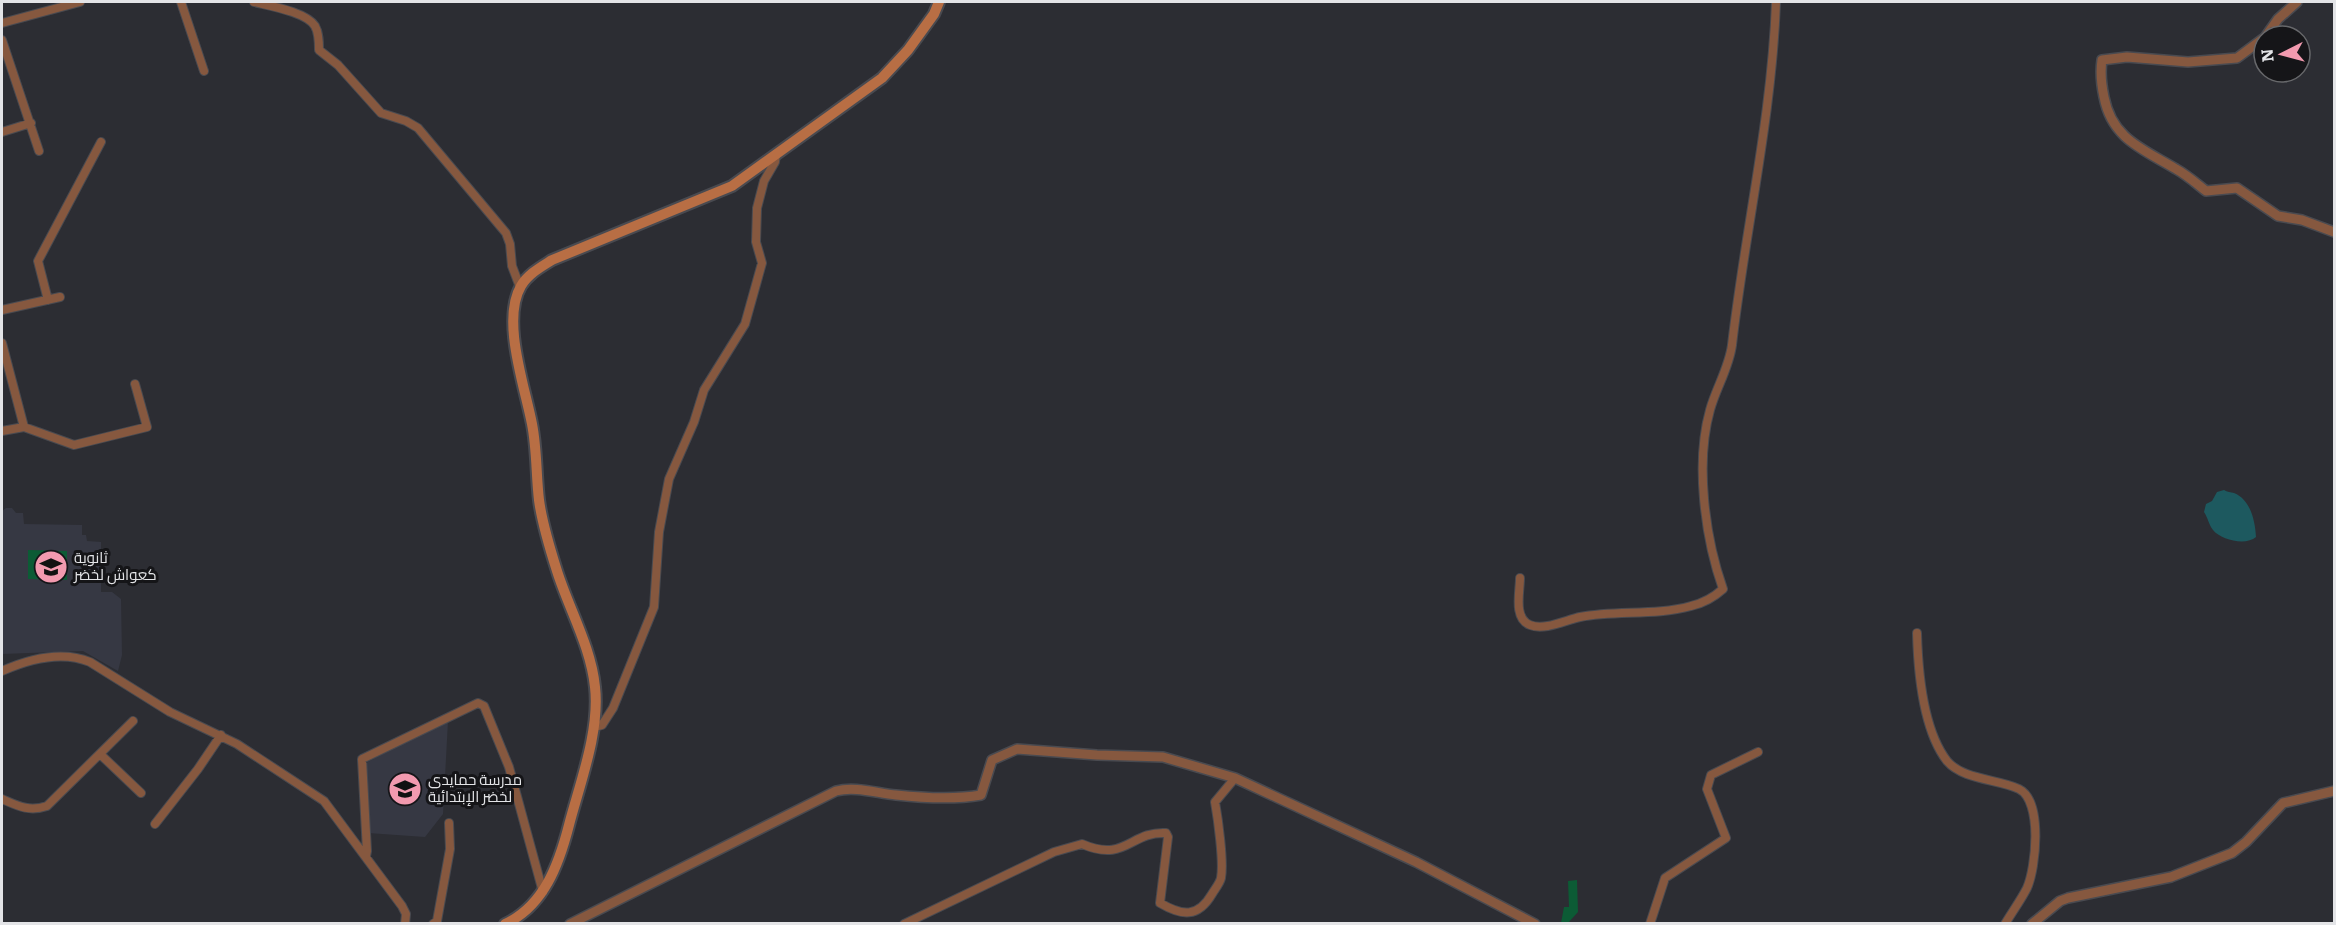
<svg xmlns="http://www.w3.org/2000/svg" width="2336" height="925" font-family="Literata,Cairo,serif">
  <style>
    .built { fill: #363843 }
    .green { fill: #0c5b35 }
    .water { fill: #1d595f }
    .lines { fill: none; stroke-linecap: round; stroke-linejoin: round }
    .minor-casing { stroke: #494a50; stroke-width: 10 }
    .tertiary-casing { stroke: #494a50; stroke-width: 12 }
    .secondary-casing { stroke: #494a50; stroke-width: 14 }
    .minor { stroke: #86583f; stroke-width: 8 }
    .tertiary { stroke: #86583f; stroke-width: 9 }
    .secondary { stroke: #b86e44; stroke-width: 10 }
    .labels { text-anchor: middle; stroke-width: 6; stroke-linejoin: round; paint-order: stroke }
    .poi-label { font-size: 15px; fill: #e3e4e7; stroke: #151518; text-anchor: start }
  </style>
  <rect width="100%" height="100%" fill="#2c2d33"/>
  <!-- built -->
  <path class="built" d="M6,508H12L16,513H23L24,524L82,525V535H86L87,541L101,542V592H112L121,599L122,655L118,671L83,651L2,654V511Z
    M448,721L443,814L425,837L368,833L364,764L427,730Z"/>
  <!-- green -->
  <path class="green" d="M28,550L67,551V580L28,579Z
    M1577,880L1578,912L1568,923H1561L1564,907H1569L1568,881Z"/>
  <!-- water -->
  <path class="water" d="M2224,490C2227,492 2231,492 2234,493C2251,500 2255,521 2256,537C2246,546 2221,540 2213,530C2209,525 2208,518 2204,512L2206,504L2212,501L2217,492Z"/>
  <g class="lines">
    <defs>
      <path id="minor" d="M181,2L204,71
        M254,2C270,6 306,12 315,26C319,33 319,42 319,50L338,65L381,113L406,121L418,128L506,233L510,244L512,266L520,287
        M2,23L80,2
        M2,40L39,151
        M2,132L31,123
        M48,300L38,261L101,142
        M2,310L60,297
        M2,343L24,427
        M2,431L24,427L74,445L147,427L135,384
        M1520,578C1520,592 1513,618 1530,625C1544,631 1566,620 1580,617C1617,610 1655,616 1691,606C1704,603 1713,598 1723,589C1705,538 1695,463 1710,410C1716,388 1729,368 1732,345C1745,231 1772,117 1776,2
        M1917,633C1918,670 1923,730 1947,761C1963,780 1998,779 2019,789C2043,801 2036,868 2027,888C2021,900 2012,912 2005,924
        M2,671C29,659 61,650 90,662L170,712L237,744L324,801L402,906L406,914L405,924
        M594,727L602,725L613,708L654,607L659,532L669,479L694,422L704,390L745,324L762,263L756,242L757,208L764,181L775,162L776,154
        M101,755L141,793
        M2,799C18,806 29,812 47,806L133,721
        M155,824L198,769L221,735
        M366,856L367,851L362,759L478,703L484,706L509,767L543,892
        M433,924L437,921L450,849L449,823
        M904,924L1054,852L1082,844C1126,863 1130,831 1166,833L1168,837L1160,903C1182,916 1198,918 1212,894C1215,889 1220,883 1221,878C1224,862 1218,819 1215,802L1235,778
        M1650,924L1665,878L1726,838L1707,789L1711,775L1758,752"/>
      <path id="tertiary" d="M2266,36L2278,19L2297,2
        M2264,38L2237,58L2188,62L2127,57L2102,60C2100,73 2101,83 2104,97C2112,139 2143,149 2176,169C2187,175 2197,184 2206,191L2237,188L2278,216L2302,220L2334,232
        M570,924L836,791C855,786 876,793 896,795C924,798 953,800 981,795L992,760L1017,749L1097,755L1163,757L1235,778L1416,862L1535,924
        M2032,924L2060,901L2068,898L2171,877L2232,853L2246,842L2283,803L2334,791"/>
      <path id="secondary" d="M505,924C544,906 559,864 569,825C580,783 600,731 595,687C591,647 569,609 557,571C550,549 542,523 539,500C536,475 537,449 532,424C525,387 501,320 521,286C528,274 541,267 552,260L732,186L882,78L908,50L934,14L939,2"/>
    </defs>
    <!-- minor casing -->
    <use href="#minor" class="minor-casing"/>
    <!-- tertiary casing -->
    <use href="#tertiary" class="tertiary-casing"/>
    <!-- secondary casing -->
    <use href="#secondary" class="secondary-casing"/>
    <!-- minor -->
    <use href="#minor" class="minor"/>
    <!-- tertiary -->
    <use href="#tertiary" class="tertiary"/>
    <!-- secondary -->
    <use href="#secondary" class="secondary"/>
  </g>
  <!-- icons -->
  <defs>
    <symbol id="school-disc" viewBox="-11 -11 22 22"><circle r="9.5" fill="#f29aaf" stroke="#151518"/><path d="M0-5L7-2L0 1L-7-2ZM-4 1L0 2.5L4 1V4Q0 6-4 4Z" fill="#111"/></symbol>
  </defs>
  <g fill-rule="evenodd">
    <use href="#school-disc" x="32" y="548" width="38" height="38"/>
    <use href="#school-disc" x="386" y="770" width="38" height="38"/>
  </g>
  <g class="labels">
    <!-- poi labels -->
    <g class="poi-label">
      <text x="74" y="563">ثانوية<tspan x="74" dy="17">كعواش لخضر</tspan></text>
      <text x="428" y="785">مدرسة حمايدي<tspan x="428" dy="17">لخضر الإبتدائية</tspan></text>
    </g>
  </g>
  <!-- border -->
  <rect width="2336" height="925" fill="none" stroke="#e3e4e7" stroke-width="6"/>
  <!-- north arrow -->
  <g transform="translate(2282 54) rotate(264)"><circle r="28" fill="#151518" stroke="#67686b" stroke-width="1.5"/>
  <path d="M0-4.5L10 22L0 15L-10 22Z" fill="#f29aaf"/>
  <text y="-9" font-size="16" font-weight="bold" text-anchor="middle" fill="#e3e4e7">N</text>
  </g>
</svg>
